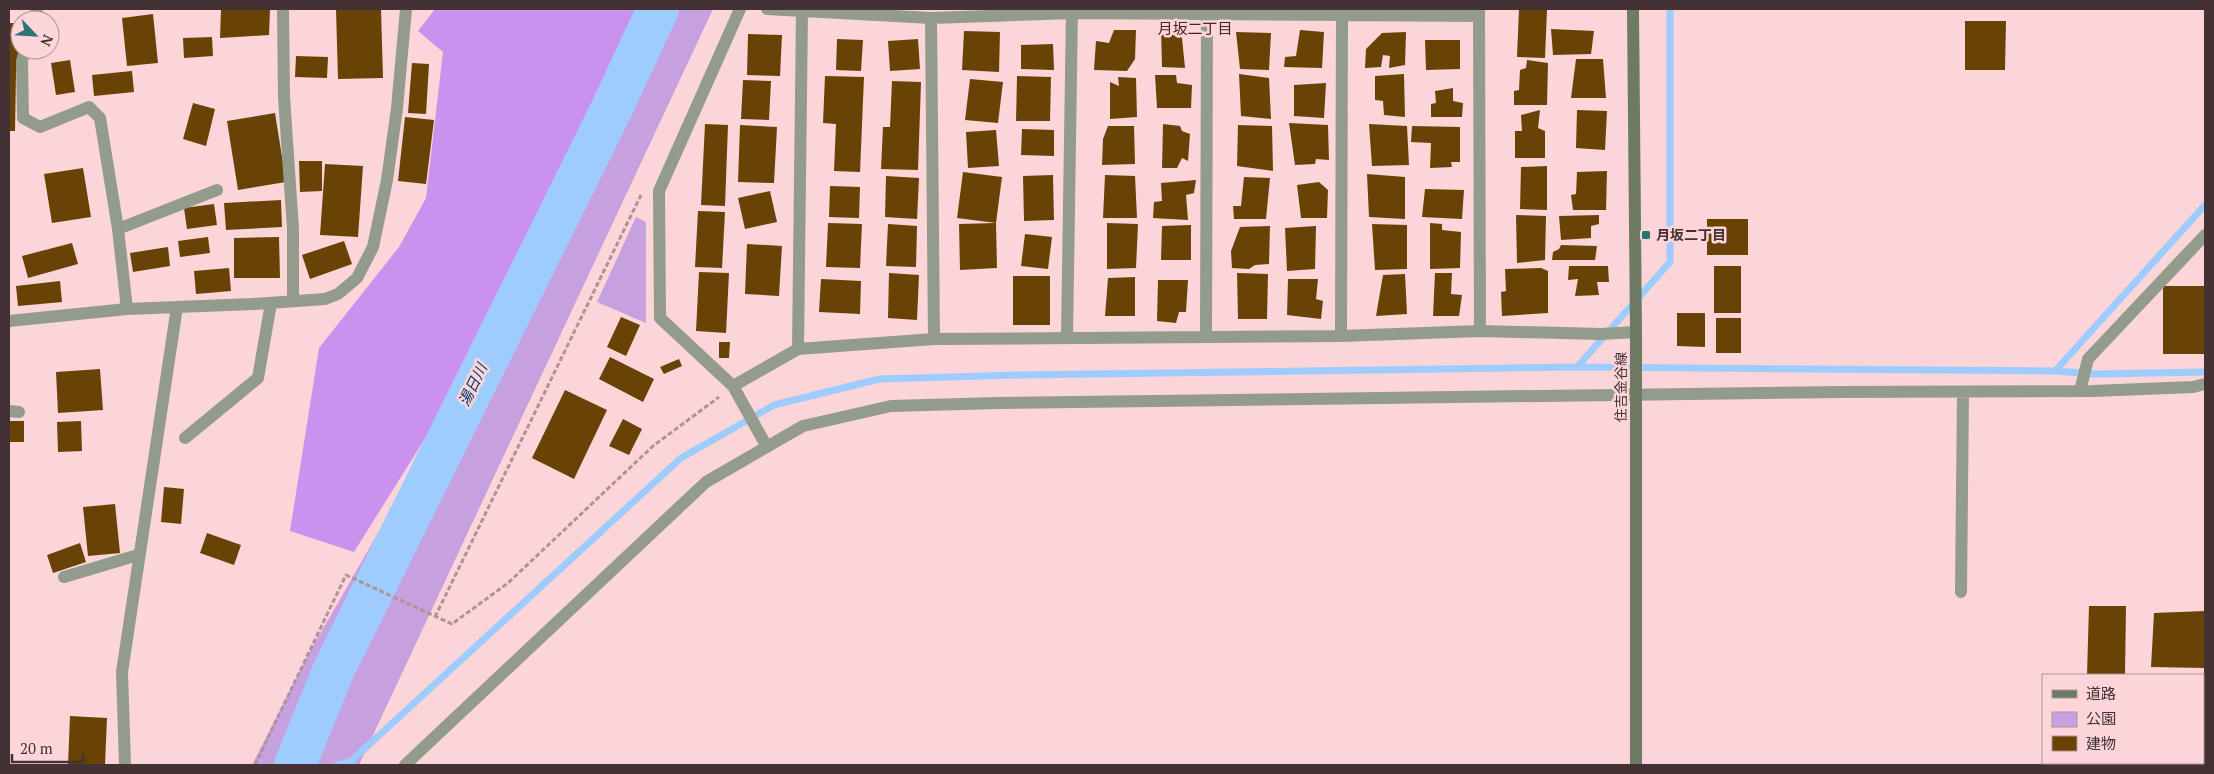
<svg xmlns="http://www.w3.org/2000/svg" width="2214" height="774" font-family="'PT Serif','Noto Sans JP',serif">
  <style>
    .green { fill: #c6a0df }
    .forest { fill: #cb91ef }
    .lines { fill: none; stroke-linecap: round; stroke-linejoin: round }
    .stream { stroke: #9fccff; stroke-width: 7 }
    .river { stroke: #9fccff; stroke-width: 42 }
    .building { fill: #694306 }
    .path { stroke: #b19395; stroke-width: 3; stroke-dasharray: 5 2.5; stroke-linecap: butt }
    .street { stroke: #929b8c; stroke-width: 12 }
    .secondary { stroke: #6d7a64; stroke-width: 12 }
    .poi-dot { fill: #2b7472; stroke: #fbd5d8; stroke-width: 2 }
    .labels { text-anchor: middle; stroke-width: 5; stroke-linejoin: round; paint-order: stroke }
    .poi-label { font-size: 14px; font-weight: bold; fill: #433133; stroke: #fbd5d8; text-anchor: start }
    .street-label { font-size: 14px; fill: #433133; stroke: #fbd5d8 }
    .neighbourhood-label { font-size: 15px; fill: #482429; stroke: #fbd5d8 }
    .water-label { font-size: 15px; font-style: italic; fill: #00396c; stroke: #fbd5d8 }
  </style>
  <rect width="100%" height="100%" fill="#fbd5d8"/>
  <!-- green -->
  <path class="green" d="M634,9H713L359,765H252L309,653L420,460L569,161Z
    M636,217L646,222V323L597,302Z"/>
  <!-- forest -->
  <path class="forest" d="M435,9H642L637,26L446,405L354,552L290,531L319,348L399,247L426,198L443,52L418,31Z"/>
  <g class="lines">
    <!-- stream -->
    <path class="stream" d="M1577,367L1670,262V9
      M2055,371L2095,374L2205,372
      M337,765L350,762L681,458L774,405L879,379L1020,375L1577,367L2055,371L2205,205"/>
    <!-- river -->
    <path class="river" d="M295,765L334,669L612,108L658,9"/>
  </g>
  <!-- building -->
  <path class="building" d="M221,9H270L269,35L220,38Z
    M336,9H381L383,78L338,79Z
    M1519,9L1547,10L1545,58L1517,57Z
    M153,14L158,63L127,66L122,18Z
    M1965,21H2006L2005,70H1965Z
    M9,23H20V50L16,73L15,131H9Z
    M1161,28L1176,30L1182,38L1185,68L1162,67Z
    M1551,29L1594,31L1591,54L1553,55Z
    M1114,30H1136L1135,59L1127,71L1094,70L1096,41L1109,43Z
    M1300,30L1324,32L1322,68L1284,67L1285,57L1296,56Z
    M964,31L1000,32L999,72L962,70Z
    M1236,32L1271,33L1269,70L1240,69Z
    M1406,32L1405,65L1389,68L1390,56L1383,55L1381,67L1365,68L1366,49L1382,33Z
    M748,34L782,35L780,76L747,75Z
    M212,37L213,56L184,58L183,38Z
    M837,39L863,40L861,71L836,70Z
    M918,39L920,69L890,71L888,41Z
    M1425,40H1460V69L1426,70Z
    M1053,44L1054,70L1021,69V45Z
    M296,56L328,57L327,78L295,77Z
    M1576,59H1603L1606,98H1571Z
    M70,60L75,92L56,95L51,63Z
    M1527,60L1548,63L1547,105H1514V91L1519,90L1520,70L1526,68Z
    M412,63L429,64L426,114L408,113Z
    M132,71L134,92L94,96L92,75Z
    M1239,74L1269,78L1271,119L1241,116Z
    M1404,74L1405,117L1384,115L1383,101L1375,100V76Z
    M1155,75H1176L1177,83L1192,85L1191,108H1157Z
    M825,76L864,77L860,172L834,171L836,124L823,123Z
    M1017,76L1051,77L1050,121H1016Z
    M1118,77L1136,78L1137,117L1110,119V82L1119,86Z
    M970,79L1003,82L998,123L965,120Z
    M743,80L771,81L769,120L741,119Z
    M892,81L921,82L918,170L881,169L883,127H890Z
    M1326,83L1324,118L1294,116V85Z
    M1453,88V101L1463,103L1462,117H1431V104L1436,103L1435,91Z
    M193,103L215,109L206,146L183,139Z
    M1540,110L1538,128L1545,131V158H1515V131H1522L1521,115Z
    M1577,110L1607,111L1605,150L1576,148Z
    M275,113L286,182L238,190L227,121Z
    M405,117L434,120L426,184L398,181Z
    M1289,123L1328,125L1329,160L1316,159L1315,164L1295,165Z
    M705,124L728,125L725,206L701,205Z
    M1163,124L1180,126L1182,131L1190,134L1188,161L1182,158L1177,168H1162Z
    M1369,124L1407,126L1409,165L1372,166Z
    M740,125L777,127L774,183L738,182Z
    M1238,125L1272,126L1273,171L1237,166Z
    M1108,126H1134L1135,164L1102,165L1103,139Z
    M1412,126L1460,127V162H1451L1452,167L1430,168L1431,143L1411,142Z
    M1022,129L1054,130V156L1021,155Z
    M996,130L999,166L968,168L966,132Z
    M299,161H322V191L300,192Z
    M325,164L363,166L358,237L320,235Z
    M1547,166V210L1520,209L1521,167Z
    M83,168L91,217L52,223L44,174Z
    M1607,171L1606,210H1573L1571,195L1576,194L1577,172Z
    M963,172L1002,177L996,223L957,218Z
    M1367,174L1405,177V219L1369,217Z
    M1053,175L1054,220L1024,221L1023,176Z
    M1105,175L1135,176L1137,218H1103Z
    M886,176L919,178L917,219L885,217Z
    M1244,177L1270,178L1266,219H1234L1233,206H1241Z
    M1196,180L1194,193L1186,195L1188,220L1153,218L1154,202L1162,201L1161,183Z
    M1319,182L1328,190L1327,218H1301L1297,185Z
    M830,186L860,187L859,218L829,217Z
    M1425,189L1464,190L1462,219L1422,217Z
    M770,191L777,222L745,229L738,198Z
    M281,200L282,227L226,230L224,203Z
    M214,204L217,225L187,229L184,208Z
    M698,211L725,212L722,268L695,267Z
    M1516,215L1546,216L1545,260L1517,263Z
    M1599,215V224L1591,226V238L1561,240L1559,216Z
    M1707,219H1748V255H1707Z
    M828,223L862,224L860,268L826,267Z
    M996,223L997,268L960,270L959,224Z
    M1107,223L1138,224L1136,268L1107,269Z
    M1430,223L1442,224V230L1461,232L1460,268L1430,269Z
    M888,224L917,226L916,267L886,266Z
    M1372,224L1407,225V269L1375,270Z
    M1191,225V260H1161L1162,226Z
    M1270,226L1269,264L1255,265L1249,269L1232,268L1231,251L1240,227Z
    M1316,226L1315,269L1287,271L1285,228Z
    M1025,234L1052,237L1048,269L1021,266Z
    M208,237L210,253L180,257L178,241Z
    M279,237L280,278H234V238Z
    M344,241L352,264L310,279L302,255Z
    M72,243L78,264L28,278L22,256Z
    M747,244L782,246L779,296L745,294Z
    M1561,245L1597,246L1595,260H1552L1553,252L1559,249Z
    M168,247L170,266L133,272L130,253Z
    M1569,266H1608L1609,282H1597L1599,295L1575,296L1578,279L1568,280Z
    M1714,266H1741V313H1714Z
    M229,268L231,291L196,294L194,271Z
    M1541,268L1548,271V313L1502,316L1501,292L1506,291L1505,269Z
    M699,272L729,273L726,333L696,331Z
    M889,273L919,275L917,320L888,318Z
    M1237,273L1268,274L1267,319H1238Z
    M1435,273H1452L1451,294L1462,295L1459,316H1433Z
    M1405,274L1407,314L1376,316L1383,275Z
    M1013,276H1050V325H1013Z
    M1135,277V316H1105L1108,278Z
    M821,279L861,281L860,314L819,312Z
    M1288,279H1318L1316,299L1323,301L1321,319L1287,315Z
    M1158,280H1188L1186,312H1179L1176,323L1157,321Z
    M60,281L62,302L18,306L16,286Z
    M2163,286H2205V354H2163Z
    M1677,313H1705V347L1677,346Z
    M621,317L640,325L626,356L607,347Z
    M1716,318H1741V353H1716Z
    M719,342H730L729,358H719Z
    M610,357L654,379L643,402L599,379Z
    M679,359L682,366L664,374L660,367Z
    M100,369L103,410L58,413L56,372Z
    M565,390L607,410L574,479L532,458Z
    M623,419L642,429L629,455L609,446Z
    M9,421H24V442H9Z
    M81,421L82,451L58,452L57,422Z
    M164,487L184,489L181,524L161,522Z
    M115,504L120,553L88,556L83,507Z
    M207,533L241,545L234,565L200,553Z
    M80,543L86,562L53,573L47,555Z
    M2089,606H2126L2125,675H2087Z
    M2205,611V668L2151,667L2154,613Z
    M2203,676H2205V765H2155V763H2203Z
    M70,716L107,718L105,765H68Z"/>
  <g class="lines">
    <!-- path -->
    <path class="path" d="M435,617L641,195
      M255,765L346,575L452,624L508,583L653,446L719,397"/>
    <!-- street -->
    <path class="street" d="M283,9L284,97L293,229V301
      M740,9L659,191L660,318L733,386L798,349L934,339L1341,336L1480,331L1601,334L1636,332
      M767,9L931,18L1072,13L1479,16
      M1479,9L1480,331
      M931,18L934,339
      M34,20L37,9
      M25,50L22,61L23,118L40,127L89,107L100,118L118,229L127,309
      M118,229L217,190
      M9,321L127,309L253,304L325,299L338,294L357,278L373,247L387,180L397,108L406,9
      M1341,336L1342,15
      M1206,337L1207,14
      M1067,338L1072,9
      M798,349L802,11
      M733,386L767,447
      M2080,391L2088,359L2205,235
      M9,411L19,412
      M185,438L258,378L271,303
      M64,577L138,555
      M1961,592L1963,392
      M125,765L122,672L177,307
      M405,765L706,482L803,426L891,406L998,403L1841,392L2093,391L2193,387L2205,384"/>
    <!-- secondary -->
    <path class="secondary" d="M1633,9L1636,332V765"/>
  </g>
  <!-- markers -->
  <rect class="poi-dot" x="1641" y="230" width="10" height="10" rx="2.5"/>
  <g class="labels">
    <!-- poi labels -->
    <g class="poi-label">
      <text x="1656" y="240">月坂二丁目</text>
    </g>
    <!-- street labels -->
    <g class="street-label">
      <text transform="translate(1621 387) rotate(-90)" y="5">住吉金谷線</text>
    </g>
    <!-- neighbourhood labels -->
    <g class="neighbourhood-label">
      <text x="1195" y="34">月坂二丁目</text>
    </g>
    <!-- water labels -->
    <g class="water-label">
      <text transform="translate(473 385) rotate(-64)" y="5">湯日川</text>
    </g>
  </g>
  <!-- border -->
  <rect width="2214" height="774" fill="none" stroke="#433133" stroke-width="20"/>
  <!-- legend -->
  <rect x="2042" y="674" width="162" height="90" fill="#fbd5d8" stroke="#b19396"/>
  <rect x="2052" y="690" width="25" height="8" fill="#6d7a64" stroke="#b19396"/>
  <text x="2086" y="699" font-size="15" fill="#433133">道路</text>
  <rect x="2052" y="712" width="25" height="15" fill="#c6a0df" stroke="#b19396"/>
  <text x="2086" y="724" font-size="15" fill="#433133">公園</text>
  <rect x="2052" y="736" width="25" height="15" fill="#694306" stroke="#b19396"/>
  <text x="2086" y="749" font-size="15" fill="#433133">建物</text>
  <!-- north arrow -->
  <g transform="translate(35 35) rotate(115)"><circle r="24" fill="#fbd5d8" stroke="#b19396"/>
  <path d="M0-4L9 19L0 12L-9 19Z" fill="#2b7472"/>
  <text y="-8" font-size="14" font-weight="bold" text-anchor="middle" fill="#433133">N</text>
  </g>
  <!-- scale -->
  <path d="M12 754v8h71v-8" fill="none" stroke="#433133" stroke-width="2.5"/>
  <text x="20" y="754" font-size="15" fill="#433133" stroke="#fbd5d8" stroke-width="4" paint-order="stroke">20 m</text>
</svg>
